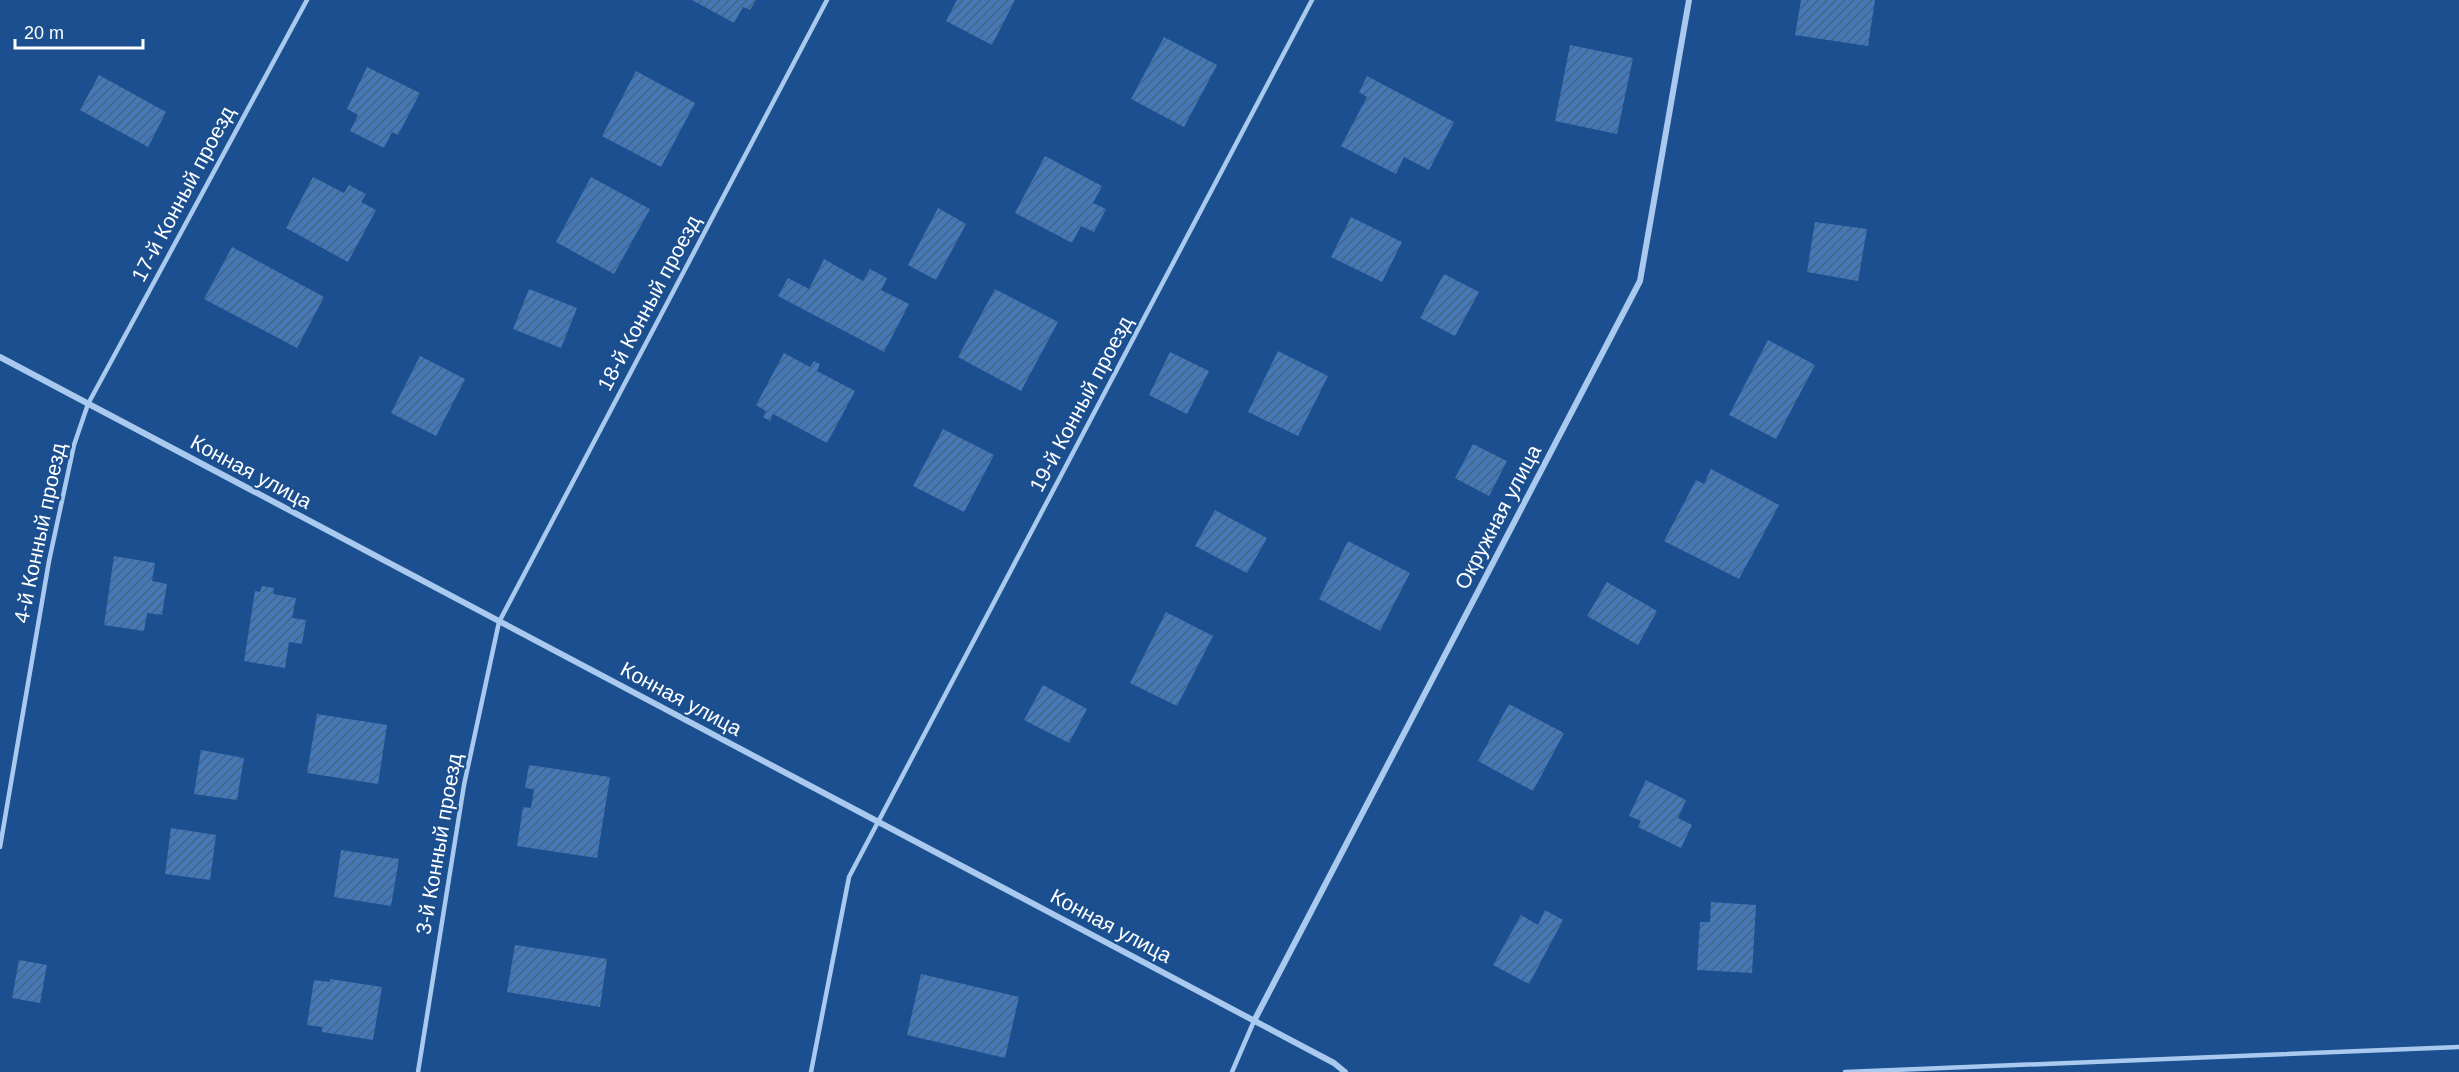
<svg xmlns="http://www.w3.org/2000/svg" width="2459" height="1072" font-family="Arial,sans-serif">
  <style>
    .building { fill: url(#building-hatch) }
    .lines { fill: none; stroke-linecap: round; stroke-linejoin: round }
    .lane { stroke: #a9c9ee; stroke-width: 4.5 }
    .street { stroke: #a9c9ee; stroke-width: 6 }
    .labels { text-anchor: middle; stroke-width: 4.5; stroke-linejoin: round; paint-order: stroke }
    .street-label { font-size: 21px; fill: #fff; stroke: #1b4f8f }
  </style>
  <defs>
    <pattern id="building-hatch" width="6" height="6" patternUnits="userSpaceOnUse" patternTransform="scale(1.5)"><rect width="6" height="6" fill="#4478b7"/><path d="M-1 1l2-2M0 6l6-6M5 7l2-2" fill="none" stroke="#486282"/></pattern>
  </defs>
  <rect width="100%" height="100%" fill="#1b4f8f"/>
  <!-- building -->
  <path class="building" d="M692,0H756L750,10L743,7L734,23Z
    M957,0H1015L992,45L946,21Z
    M1801,0H1875L1868,46L1795,35Z
    M1164,37L1217,65L1184,127L1131,99Z
    M1570,45L1633,58L1617,134L1555,121Z
    M367,67L420,93L398,135L392,132L384,148L350,131L358,115L347,109Z
    M636,71L695,103L661,167L602,136Z
    M99,75L166,112L148,147L80,110Z
    M1367,76L1454,122L1429,170L1404,157L1396,174L1341,146L1367,97L1359,92Z
    M1045,156L1102,186L1093,203L1106,209L1094,232L1081,226L1072,243L1015,213Z
    M313,177L344,193L349,185L366,194L361,202L376,210L348,262L286,228Z
    M591,177L650,209L614,274L556,242Z
    M938,208L966,224L936,280L908,265Z
    M1351,217L1402,242L1382,282L1331,257Z
    M1815,222L1867,229L1858,281L1807,272Z
    M232,247L324,297L297,348L204,299Z
    M824,259L863,281L870,269L887,278L881,290L909,304L884,352L778,296L788,278L809,289Z
    M1444,274L1479,292L1455,336L1420,318Z
    M529,289L577,308L561,348L513,329Z
    M995,289L1058,322L1021,391L958,357Z
    M1768,340L1815,365L1776,439L1729,415Z
    M1278,351L1328,376L1298,436L1248,412Z
    M1170,352L1209,371L1187,414L1149,395Z
    M784,353L810,367L814,361L820,364L817,371L855,391L827,443L773,414L770,421L763,417L766,411L756,405Z
    M420,356L465,379L436,436L391,413Z
    M943,429L994,455L964,512L913,486Z
    M1473,444L1507,461L1489,496L1455,478Z
    M1711,469L1779,505L1739,579L1664,541L1696,480L1704,484Z
    M1215,510L1267,538L1247,573L1195,546Z
    M1348,541L1410,573L1380,631L1319,599Z
    M114,556L155,563L152,581L167,584L162,615L147,613L144,631L104,625Z
    M1607,582L1657,611L1638,645L1587,616Z
    M262,586L274,588L273,594L296,598L292,618L306,620L302,644L289,642L285,668L244,661L255,591L260,592Z
    M1166,612L1213,636L1177,706L1130,683Z
    M1043,685L1087,709L1069,743L1024,720Z
    M1509,704L1564,733L1533,791L1478,761Z
    M317,714L387,725L378,784L307,773Z
    M201,750L244,758L237,800L194,794Z
    M529,765L610,777L597,858L517,846L523,807L531,808L534,789L525,788Z
    M1646,780L1686,800L1678,818L1692,825L1681,848L1638,827L1641,821L1629,816Z
    M171,828L216,835L210,880L165,874Z
    M341,850L399,859L391,906L334,897Z
    M1711,902L1756,905L1752,973L1697,970L1700,922H1710Z
    M1545,910L1563,920L1529,984L1493,965L1521,915L1538,925Z
    M515,945L607,959L600,1007L507,992Z
    M19,960L47,965L40,1003L12,998Z
    M921,974L1019,997L1005,1058L907,1035Z
    M330,979L382,987L373,1040L322,1032V1027L307,1025L314,980L330,982Z"/>
  <g class="lines">
    <!-- lane -->
    <path class="lane" d="M0,847L49,561L74,445L88,404L307,0
      M418,1072L464,785L499,622L827,0
      M811,1072L849,877L1312,0
      M1232,1072L1254,1021
      M1845,1072L2459,1047"/>
    <!-- street -->
    <path class="street" d="M0,357L1334,1063L1345,1072
      M1254,1021L1640,281L1689,0"/>
  </g>
  <g class="labels">
    <!-- street labels -->
    <g class="street-label">
      <text transform="translate(183 194) rotate(-62)" y="7">17-й Конный проезд</text>
      <text transform="translate(649 303) rotate(-62)" y="7">18-й Конный проезд</text>
      <text transform="translate(1081 404) rotate(-62)" y="7">19-й Конный проезд</text>
      <text transform="translate(251 472) rotate(28)" y="7">Конная улица</text>
      <text transform="translate(1498 517) rotate(-62)" y="7">Окружная улица</text>
      <text transform="translate(40 533) rotate(-78)" y="7">4-й Конный проезд</text>
      <text transform="translate(681 699) rotate(28)" y="7">Конная улица</text>
      <text transform="translate(439 844) rotate(-80)" y="7">3-й Конный проезд</text>
      <text transform="translate(1111 926) rotate(28)" y="7">Конная улица</text>
    </g>
  </g>
  <!-- scale -->
  <path d="M15 39v9h128v-9" fill="none" stroke="#ffffff" stroke-width="3"/>
  <text x="24" y="39" font-size="18" fill="#ffffff" stroke="#1b4f8f" stroke-width="4.5" paint-order="stroke">20 m</text>
</svg>
